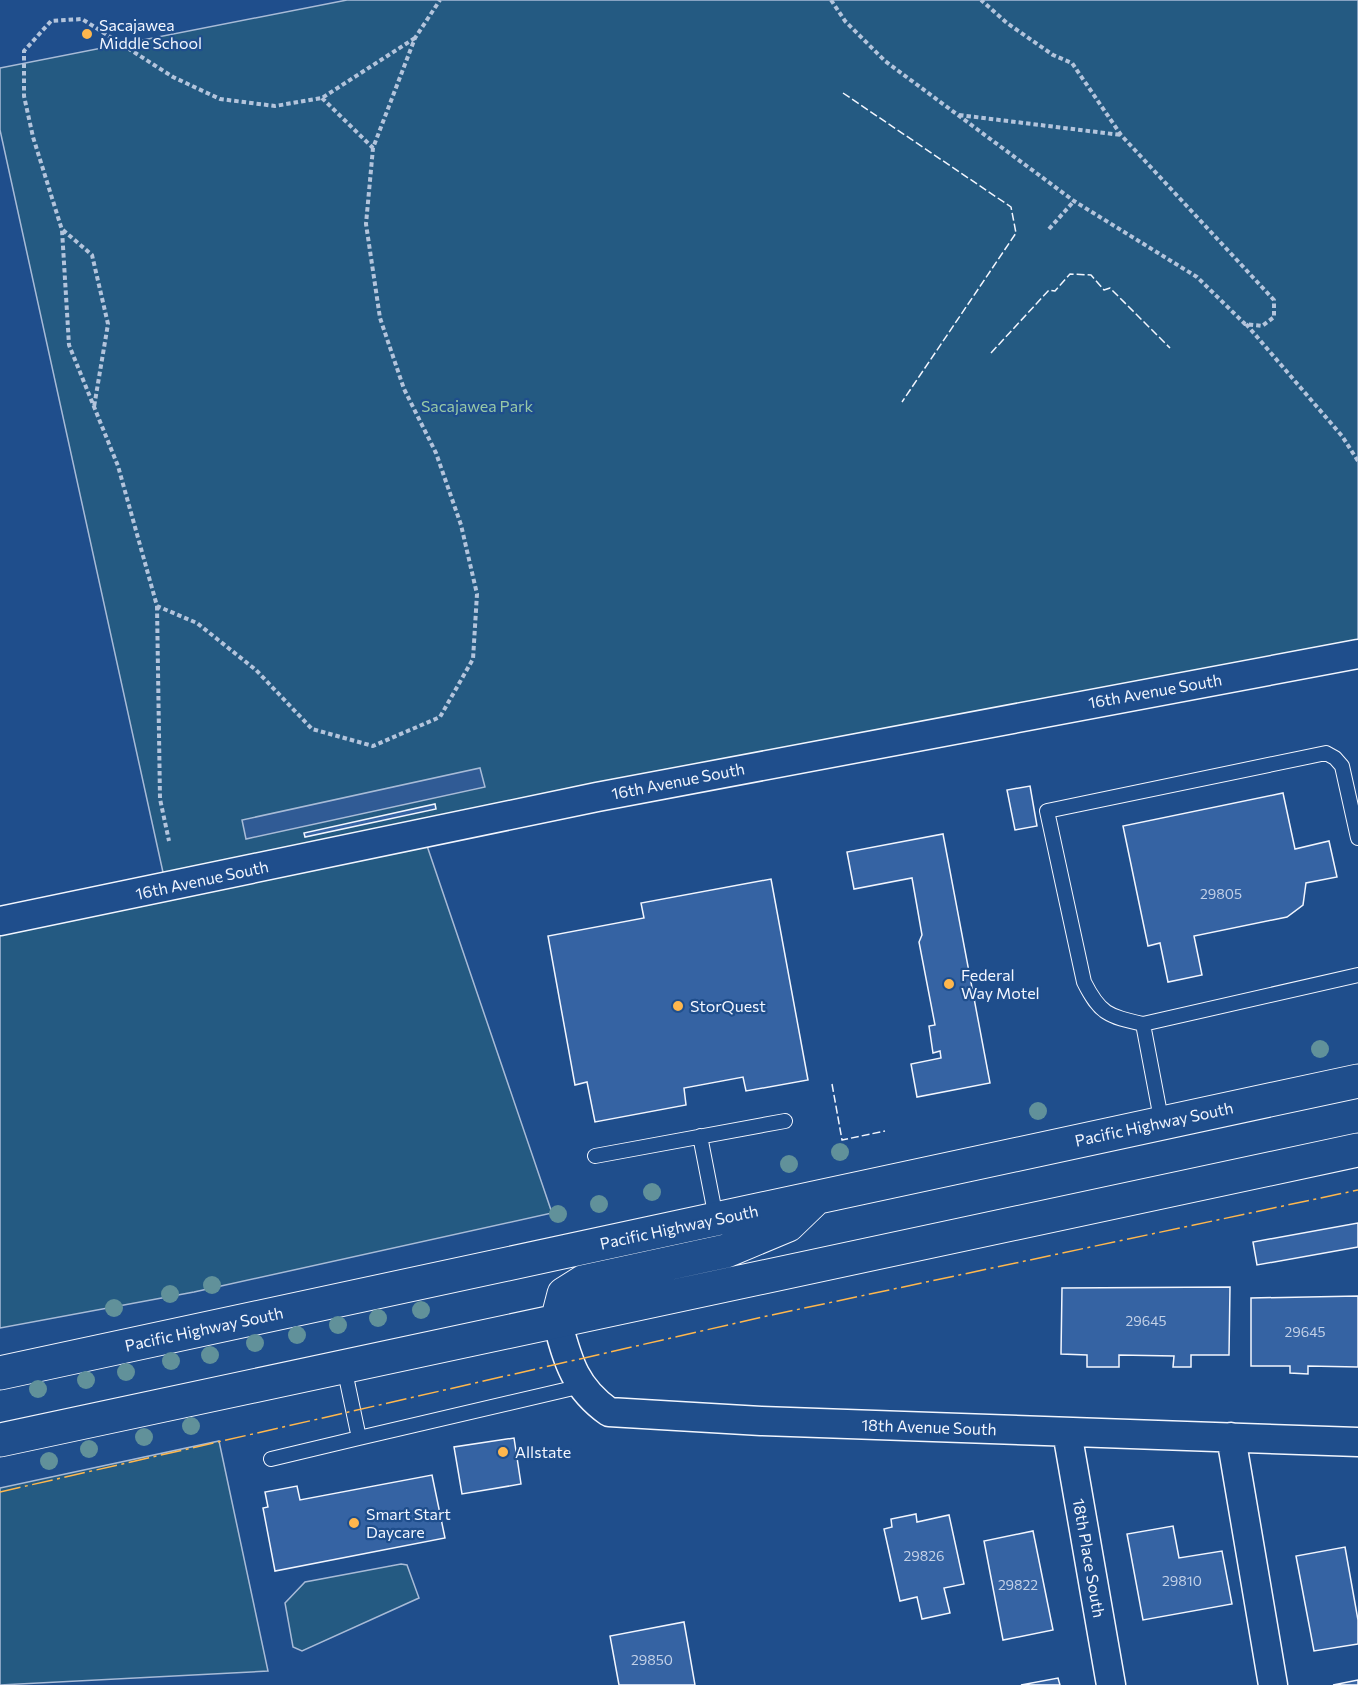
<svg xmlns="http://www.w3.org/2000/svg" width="1358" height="1685" font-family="Commissioner,sans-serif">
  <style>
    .green { fill: #245a82; stroke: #a8bbd7; stroke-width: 1.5 }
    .parking { fill: #305b95; stroke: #a8bbd7; stroke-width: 1.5 }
    .building { fill: #3563a3; stroke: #f2f6ff; stroke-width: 1.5 }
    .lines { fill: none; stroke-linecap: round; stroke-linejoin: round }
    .lane-casing { stroke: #f2f6ff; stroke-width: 16 }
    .street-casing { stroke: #f2f6ff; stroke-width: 31 }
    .primary-casing { stroke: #f2f6ff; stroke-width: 35 }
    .path { stroke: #b3c4dc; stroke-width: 4; stroke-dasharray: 4.5 3; stroke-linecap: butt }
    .lane { stroke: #1f4e8c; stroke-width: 14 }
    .street { stroke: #1f4e8c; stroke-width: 28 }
    .primary { stroke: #1f4e8c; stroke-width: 33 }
    .fence { stroke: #f2f6ff; stroke-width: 1.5; stroke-dasharray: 8 3; stroke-linecap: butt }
    .power { stroke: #ffb74d; stroke-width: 1.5; stroke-dasharray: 21 4.5 3 4.5; stroke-linecap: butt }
    .tree { fill: #61919a }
    .poi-dot { fill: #ffb74d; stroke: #1f4e8c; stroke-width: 2 }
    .labels { text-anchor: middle; stroke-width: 4.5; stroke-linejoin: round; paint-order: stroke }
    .number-label { font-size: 14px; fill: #c3d1e8 }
    .poi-label { font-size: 16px; fill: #f2f6ff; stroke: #1f4e8c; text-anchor: start }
    .park-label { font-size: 16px; fill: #97c8a6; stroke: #1f4e8c }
    .street-label { font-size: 16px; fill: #f2f6ff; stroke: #1f4e8c }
  </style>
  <rect width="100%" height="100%" fill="#1f4e8c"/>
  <!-- green -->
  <path class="green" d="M347,0H1358V654L423,834L552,1213L194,1292L0,1328V921L166,886L0,130V68Z
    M219,1441L268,1671L0,1685V1488Z
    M401,1564L407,1565L419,1598L302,1651L293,1647L285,1603L305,1582Z"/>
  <!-- parking -->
  <path class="parking" d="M480,768L485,787L246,839L242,820Z"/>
  <!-- building -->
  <path class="building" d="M1030,786L1037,826L1015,830L1007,790Z
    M1283,793L1295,849L1329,841L1337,877L1306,883L1303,905L1287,917L1194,936L1202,975L1168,982L1160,943L1148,946L1123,826Z
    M435,804L436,809L305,837L304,833Z
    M943,834L990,1083L917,1097L911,1064L941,1058L940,1051L933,1053L929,1026L935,1025L919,942L922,935L912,878L854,889L847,852Z
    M771,879L808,1080L746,1091L743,1077L684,1088L686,1105L595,1122L587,1082L575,1085L548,936L644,918L641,903Z
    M1358,1223V1247L1257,1265L1253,1242Z
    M1230,1287L1229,1355H1191V1367H1173L1174,1356L1119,1355V1367H1087V1355L1061,1354L1062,1288Z
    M1358,1296V1367L1308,1366V1374L1290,1373V1366H1251V1298Z
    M514,1438L521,1484L462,1494L454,1447Z
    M432,1475L445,1538L275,1571L263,1508L268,1507L265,1492L297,1486L300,1500Z
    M916,1514L917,1522L949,1515L964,1584L944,1588L950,1613L922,1619L917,1597L900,1601L884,1529L892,1527L891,1519Z
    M1173,1526L1179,1558L1222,1551L1232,1604L1143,1620L1127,1534Z
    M1033,1531L1053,1630L1003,1640L984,1541Z
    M1345,1547L1358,1620V1644L1314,1651L1296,1556Z
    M684,1622L695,1685H619L610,1636Z
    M1058,1678L1060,1685H1021Z
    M1358,1680V1685H1333Z"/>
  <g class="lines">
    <defs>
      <path id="lane" d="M1358,838L1342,766L1335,758L1326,753L1047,811L1084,982C1100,1014 1108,1016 1143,1024L1358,975
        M1143,1024L1162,1124
        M700,1136L716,1218
        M595,1156L785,1121
        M344,1367L359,1438L582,1386
        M271,1459L359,1438"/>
      <path id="street" d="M0,921L597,797L1358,654
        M557,1321C568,1361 574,1387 609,1412L761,1421L1358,1442
        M1067,1432L1111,1685
        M1231,1437L1273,1685"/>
      <path id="primary" d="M557,1321L564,1294L583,1282L726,1251L788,1225L816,1198
        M0,1373L1358,1081
        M0,1440L1358,1150"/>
    </defs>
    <!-- lane casing -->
    <use href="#lane" class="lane-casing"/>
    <!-- street casing -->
    <use href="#street" class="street-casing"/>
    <!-- primary casing -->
    <use href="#primary" class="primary-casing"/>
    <!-- path -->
    <path class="path" d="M831,0L845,21L885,61L1074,201L1197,277L1245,324L1262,326L1274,317V300L1121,135L1072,63L1053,55L1007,23L981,0
      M415,38L322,98L275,106L220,99L173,77L82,19L51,21L24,51V96L33,137L62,230L69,345L118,466L157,606L197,623L256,670L312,729L373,746L440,717L473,659L477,594L461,525L436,453L404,389L380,318L366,224L373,148L415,38L440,0
      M322,98L373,148
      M959,115L1121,135
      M1049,229L1074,201
      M63,230L92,255L108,324L94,407
      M1246,324L1342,436L1358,461
      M157,606L160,799L169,841"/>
    <!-- lane -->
    <use href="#lane" class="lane"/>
    <!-- street -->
    <use href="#street" class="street"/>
    <!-- primary -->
    <use href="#primary" class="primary"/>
    <!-- fence -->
    <path class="fence" d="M843,93L1011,207L1016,233L902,402
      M991,353L1049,290L1055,291L1070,274L1091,275L1104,290L1110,288L1170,348
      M832,1084L842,1140L885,1131"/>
    <!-- power -->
    <path class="power" d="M0,1492L767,1316L1358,1190"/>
  </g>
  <!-- trees -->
  <g class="tree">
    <circle cx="1320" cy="1049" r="9"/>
    <circle cx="1038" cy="1111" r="9"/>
    <circle cx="840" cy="1152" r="9"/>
    <circle cx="789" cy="1164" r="9"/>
    <circle cx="652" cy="1192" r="9"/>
    <circle cx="599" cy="1204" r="9"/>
    <circle cx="558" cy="1214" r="9"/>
    <circle cx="212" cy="1285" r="9"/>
    <circle cx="170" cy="1294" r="9"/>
    <circle cx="114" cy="1308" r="9"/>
    <circle cx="421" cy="1310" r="9"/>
    <circle cx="378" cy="1318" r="9"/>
    <circle cx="338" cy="1325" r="9"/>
    <circle cx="297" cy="1335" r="9"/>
    <circle cx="255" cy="1343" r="9"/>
    <circle cx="210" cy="1355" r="9"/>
    <circle cx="171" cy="1361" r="9"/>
    <circle cx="126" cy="1372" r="9"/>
    <circle cx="86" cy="1380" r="9"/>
    <circle cx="38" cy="1389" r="9"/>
    <circle cx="191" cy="1426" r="9"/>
    <circle cx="144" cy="1437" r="9"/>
    <circle cx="89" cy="1449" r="9"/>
    <circle cx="49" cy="1461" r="9"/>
  </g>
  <!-- markers -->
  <g class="poi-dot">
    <circle cx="87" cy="34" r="6"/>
    <circle cx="949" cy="984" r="6"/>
    <circle cx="678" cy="1006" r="6"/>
    <circle cx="503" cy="1452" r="6"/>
    <circle cx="354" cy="1523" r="6"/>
  </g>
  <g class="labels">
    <!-- number labels -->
    <g class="number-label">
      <text x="1221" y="899">29805</text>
      <text x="1146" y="1326">29645</text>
      <text x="1305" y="1337">29645</text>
      <text x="924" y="1561">29826</text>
      <text x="1182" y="1586">29810</text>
      <text x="1018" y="1590">29822</text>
      <text x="652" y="1665">29850</text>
    </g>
    <!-- poi labels -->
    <g class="poi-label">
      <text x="99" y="31">Sacajawea<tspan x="99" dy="18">Middle School</tspan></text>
      <text x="961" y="981">Federal<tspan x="961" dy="18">Way Motel</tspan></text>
      <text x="690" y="1012">StorQuest</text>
      <text x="515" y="1458">Allstate</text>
      <text x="366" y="1520">Smart Start<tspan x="366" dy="18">Daycare</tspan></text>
    </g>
    <!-- park labels -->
    <g class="park-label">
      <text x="477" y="412">Sacajawea Park</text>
    </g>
    <!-- street labels -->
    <g class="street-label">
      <text transform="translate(1155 691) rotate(-10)" y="6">16th Avenue South</text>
      <text transform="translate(678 781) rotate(-11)" y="6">16th Avenue South</text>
      <text transform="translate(202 880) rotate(-12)" y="6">16th Avenue South</text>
      <text transform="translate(1154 1124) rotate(-12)" y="6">Pacific Highway South</text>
      <text transform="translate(679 1227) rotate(-12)" y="6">Pacific Highway South</text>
      <text transform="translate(204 1329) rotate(-12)" y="6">Pacific Highway South</text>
      <text transform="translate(929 1427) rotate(2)" y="6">18th Avenue South</text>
      <text transform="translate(1089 1558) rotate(80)" y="6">18th Place South</text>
    </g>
  </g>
</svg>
